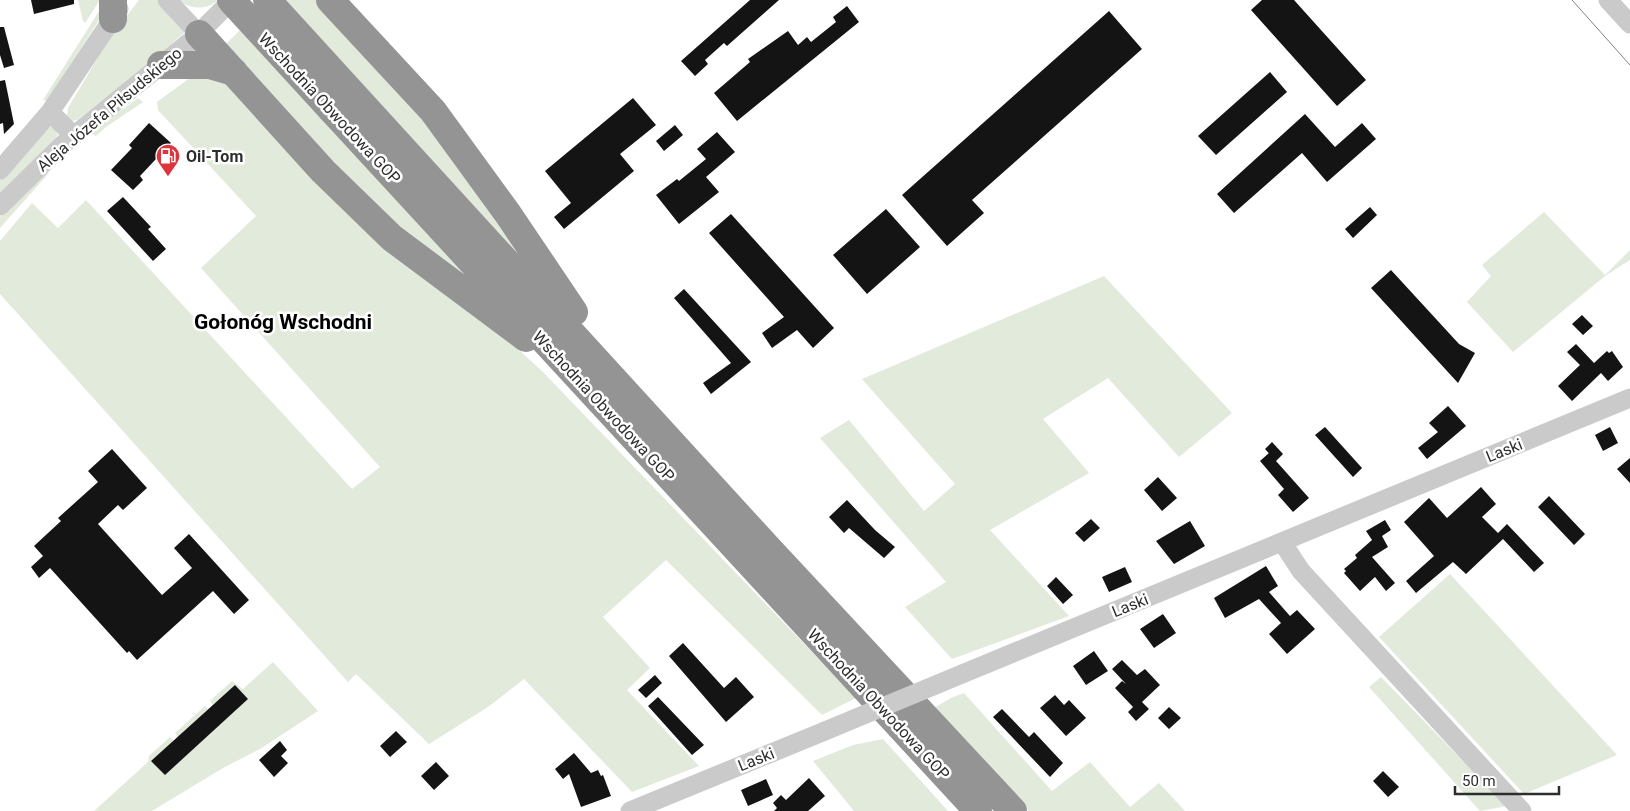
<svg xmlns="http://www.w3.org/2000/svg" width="1630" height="811" font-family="Roboto,sans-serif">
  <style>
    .green { fill: #e2eadb }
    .building { fill: #141414 }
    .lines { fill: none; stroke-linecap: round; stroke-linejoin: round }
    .minor { stroke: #cacaca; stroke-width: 19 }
    .highway { stroke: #949494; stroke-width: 28 }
    .tram { stroke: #828282; stroke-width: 1 }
    .minor-bridge { stroke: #cacaca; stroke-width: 19 }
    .highway-bridge { stroke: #949494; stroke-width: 28 }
    .labels { text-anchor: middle; stroke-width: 5; stroke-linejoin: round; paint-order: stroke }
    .street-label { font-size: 16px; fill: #2d2d2d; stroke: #fff }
    .poi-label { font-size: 16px; font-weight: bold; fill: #2d2d2d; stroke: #fff; text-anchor: start }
    .district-label { font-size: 21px; font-weight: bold; fill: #000; stroke: #fff }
  </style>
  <rect width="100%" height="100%" fill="#fff"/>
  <!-- green -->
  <path class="green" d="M78,0H100L85,23L83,21Z
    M106,0L99,20L47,101L43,100Z
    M139,0H157L184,30V33L151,62L77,120L72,121L67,116L68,108L109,39Z
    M178,0H218C206,11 190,9 178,0Z
    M282,0H319L419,108L527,265Z
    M242,28L496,302L402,236L222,48Z
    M202,69L216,72L543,372L856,698L822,715L666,560L603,617L650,668L627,690L699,766L632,792L524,679L488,707L429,744L356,674L348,682L0,294V241L32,203L58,228L86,200L352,489L380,467L201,268L256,216L158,110L157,102Z
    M138,98L143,102L106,127L96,136L92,134L93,131Z
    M48,127H54L58,135L0,195V180Z
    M46,172L49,173L0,228V217L41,175Z
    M1544,212L1605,275L1630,250V260L1605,276L1513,352L1467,302L1491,276L1482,265Z
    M1104,276L1232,413L1179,457L1108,378L1043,419L1089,473L990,530L1069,616L952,659L905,607L946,582L820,438L849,420L924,511L955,484L862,379Z
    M1450,574L1617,755L1524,794L1379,637Z
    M273,662L318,711L260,749L223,768L152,811H94L148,762L149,756L170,737L174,741L152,761L165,775L248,699L235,685L213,705L210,701L232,681L243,689Z
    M1381,677L1507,806L1480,811L1369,687Z
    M964,693L1052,791L1090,762L1130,807L1159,783L1185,811H1029L934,708L951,698Z
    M205,706L208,709L178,737L175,733Z
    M883,739L948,811H854L813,761L853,745Z"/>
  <!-- building -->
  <path class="building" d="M31,0H74V4L34,14Z
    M750,0H779L727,46L724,43L705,60L708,64L695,76L681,61Z
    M1262,0H1294L1366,80L1337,106L1251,10Z
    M847,6L859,22L737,121L714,93L750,62L748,59L788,31L798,45L807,37L811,42L836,22L833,17Z
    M1109,11L1142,49L972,200L984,213L947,246L902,195Z
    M0,27H4L14,65L4,68L0,55Z
    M1270,72L1287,92L1216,155L1198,136Z
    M5,80L14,124L4,134L3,123L0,124V81Z
    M633,98L656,125L620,154L634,171L564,229L554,217L571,203L545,171Z
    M1305,114L1335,147L1362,123L1376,139L1327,182L1302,153L1234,213L1217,194Z
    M149,123L171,143L140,176L143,180L133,190L111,170L132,148L129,145Z
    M675,125L683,135L664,151L656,141Z
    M717,132L735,152L706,177L719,192L679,224L656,195L677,179L679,181L706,159L697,149Z
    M123,197L151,227L148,229L166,249L153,261L107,211Z
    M1370,207L1377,215L1353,238L1345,229Z
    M886,209L920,247L867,294L833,255Z
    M731,214L834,328L813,348L797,330L772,348L762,333L784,317L709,233Z
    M1391,270L1459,344L1475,353L1458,383L1371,288Z
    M684,289L751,362L711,394L703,383L731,363L674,298Z
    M1582,315L1593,326L1583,335L1572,324Z
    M1576,344L1594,363L1607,351L1609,353L1612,351L1623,367L1608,381L1601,373L1572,401L1558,386L1580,365L1567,352Z
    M1448,406L1466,426L1427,459L1418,448L1438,432L1429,423Z
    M1325,427L1362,468L1353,477L1315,435Z
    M1610,427L1618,443L1603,451L1595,435Z
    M1272,442L1283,454L1276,461L1265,449Z
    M112,449L147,488L123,510L118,505L98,524L162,595L192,568L174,548L189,534L249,600L234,614L213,591L137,660L129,651L127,653L50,568L39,578L31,567L43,556L34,546L61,521L58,518L98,482L88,471Z
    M1269,453L1309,498L1293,512L1278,495L1284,489L1260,461Z
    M1630,458V483L1617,469Z
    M1158,477L1177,498L1162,511L1144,490Z
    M1481,487L1496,504L1482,517L1498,533L1507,524L1544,563L1534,572L1503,539L1466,574L1453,562L1416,593L1406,581L1434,556L1404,522L1429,498L1447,518Z
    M1549,496L1585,534L1574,545L1538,507Z
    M847,500L875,530L895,547L884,558L849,528L844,533L829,517Z
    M1091,519L1100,528L1084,542L1075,533Z
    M1385,520L1391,530L1382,536L1388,547L1372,557L1395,583L1386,591L1375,577L1360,591L1344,573L1346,571L1344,569L1357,558L1355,555L1372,540L1366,531Z
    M1190,521L1205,546L1174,564L1156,541Z
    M1266,566L1278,586L1269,592L1290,616L1297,610L1315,629L1287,654L1269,634L1281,623L1259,599L1225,618L1214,598Z
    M1125,567L1132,582L1109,592L1102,577Z
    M1056,577L1073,595L1063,604L1047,586Z
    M1163,614L1176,633L1154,648L1140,629Z
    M683,643L724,688L736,677L754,697L726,722L669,656Z
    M1094,651L1108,671L1086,685L1073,666Z
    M1122,660L1137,675L1145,669L1160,685L1142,702L1149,709L1136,721L1128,712L1133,707L1115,688L1122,681L1126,684L1112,669Z
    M655,675L662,683L646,698L638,690Z
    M235,685L248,699L165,775L151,761Z
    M1055,695L1064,705L1069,700L1086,718L1066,736L1040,708Z
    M658,697L704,745L692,755L648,706Z
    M1169,707L1181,718L1169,729L1158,718Z
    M1002,709L1029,737L1034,732L1063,763L1050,777L993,717Z
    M396,731L407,742L390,757L380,746Z
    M280,741L287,750L281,756L288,763L274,777L259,760Z
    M574,753L591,773L598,770L601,776L603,775L611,796L581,807L569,774L563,779L555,769Z
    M436,762L449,776L434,790L421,776Z
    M1383,771L1399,787L1388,797L1373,781Z
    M809,778L825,796L808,811H774L777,808L773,803L781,795L786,800Z
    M766,779L773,795L748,806L741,790Z"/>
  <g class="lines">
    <!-- minor -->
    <path class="minor" d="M167,0L199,34
      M1608,0L1630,24
      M50,112L73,135
      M0,170L50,112L119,9
      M0,206L61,146L192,40L232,0
      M1282,542L1301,571L1522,811
      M962,674L1630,398
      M630,811L825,731"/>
    <!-- highway -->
    <path class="highway" d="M267,0L766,546L1013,811
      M330,0L433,111L508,214L574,312
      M113,19V0
      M199,34L323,171L392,238L526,338
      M161,65H210L234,72
      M331,109L978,811"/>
    <!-- tram -->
    <path class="tram" d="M1572,0L1630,65"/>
    <!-- minor-bridge -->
    <path class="minor-bridge" d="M825,731L962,674"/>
    <!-- highway-bridge -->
    <path class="highway-bridge" d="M231,0L331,109"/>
  </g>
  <!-- icons -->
  <defs>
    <symbol id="fuel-pin" viewBox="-11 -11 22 30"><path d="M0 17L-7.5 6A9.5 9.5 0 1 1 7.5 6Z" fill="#dd353e" stroke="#fff"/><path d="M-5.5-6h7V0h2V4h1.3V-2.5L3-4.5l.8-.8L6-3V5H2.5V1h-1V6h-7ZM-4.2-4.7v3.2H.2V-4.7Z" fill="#fff"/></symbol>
  </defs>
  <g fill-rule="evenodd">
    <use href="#fuel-pin" x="154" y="142" width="28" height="38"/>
  </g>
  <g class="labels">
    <!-- street labels -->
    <g class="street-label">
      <text transform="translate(330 108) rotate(47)" y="6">Wschodnia Obwodowa GOP</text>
      <text transform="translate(109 109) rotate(-40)" y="6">Aleja Józefa Piłsudskiego</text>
      <text transform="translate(604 406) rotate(47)" y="6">Wschodnia Obwodowa GOP</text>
      <text transform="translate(1504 450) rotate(-22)" y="6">Laski</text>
      <text transform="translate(1130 605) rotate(-22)" y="6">Laski</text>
      <text transform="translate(879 704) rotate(47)" y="6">Wschodnia Obwodowa GOP</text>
      <text transform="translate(756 759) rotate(-22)" y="6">Laski</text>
    </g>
    <!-- poi labels -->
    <g class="poi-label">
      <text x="186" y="162">Oil-Tom</text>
    </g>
    <!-- district labels -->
    <g class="district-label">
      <text x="283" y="329">Gołonóg Wschodni</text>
    </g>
  </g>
  <!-- scale -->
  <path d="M1455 786v8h104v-8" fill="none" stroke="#2d2d2d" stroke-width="2.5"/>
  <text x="1462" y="786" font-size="15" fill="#2d2d2d" stroke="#ffffff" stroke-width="4" paint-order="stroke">50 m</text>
</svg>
